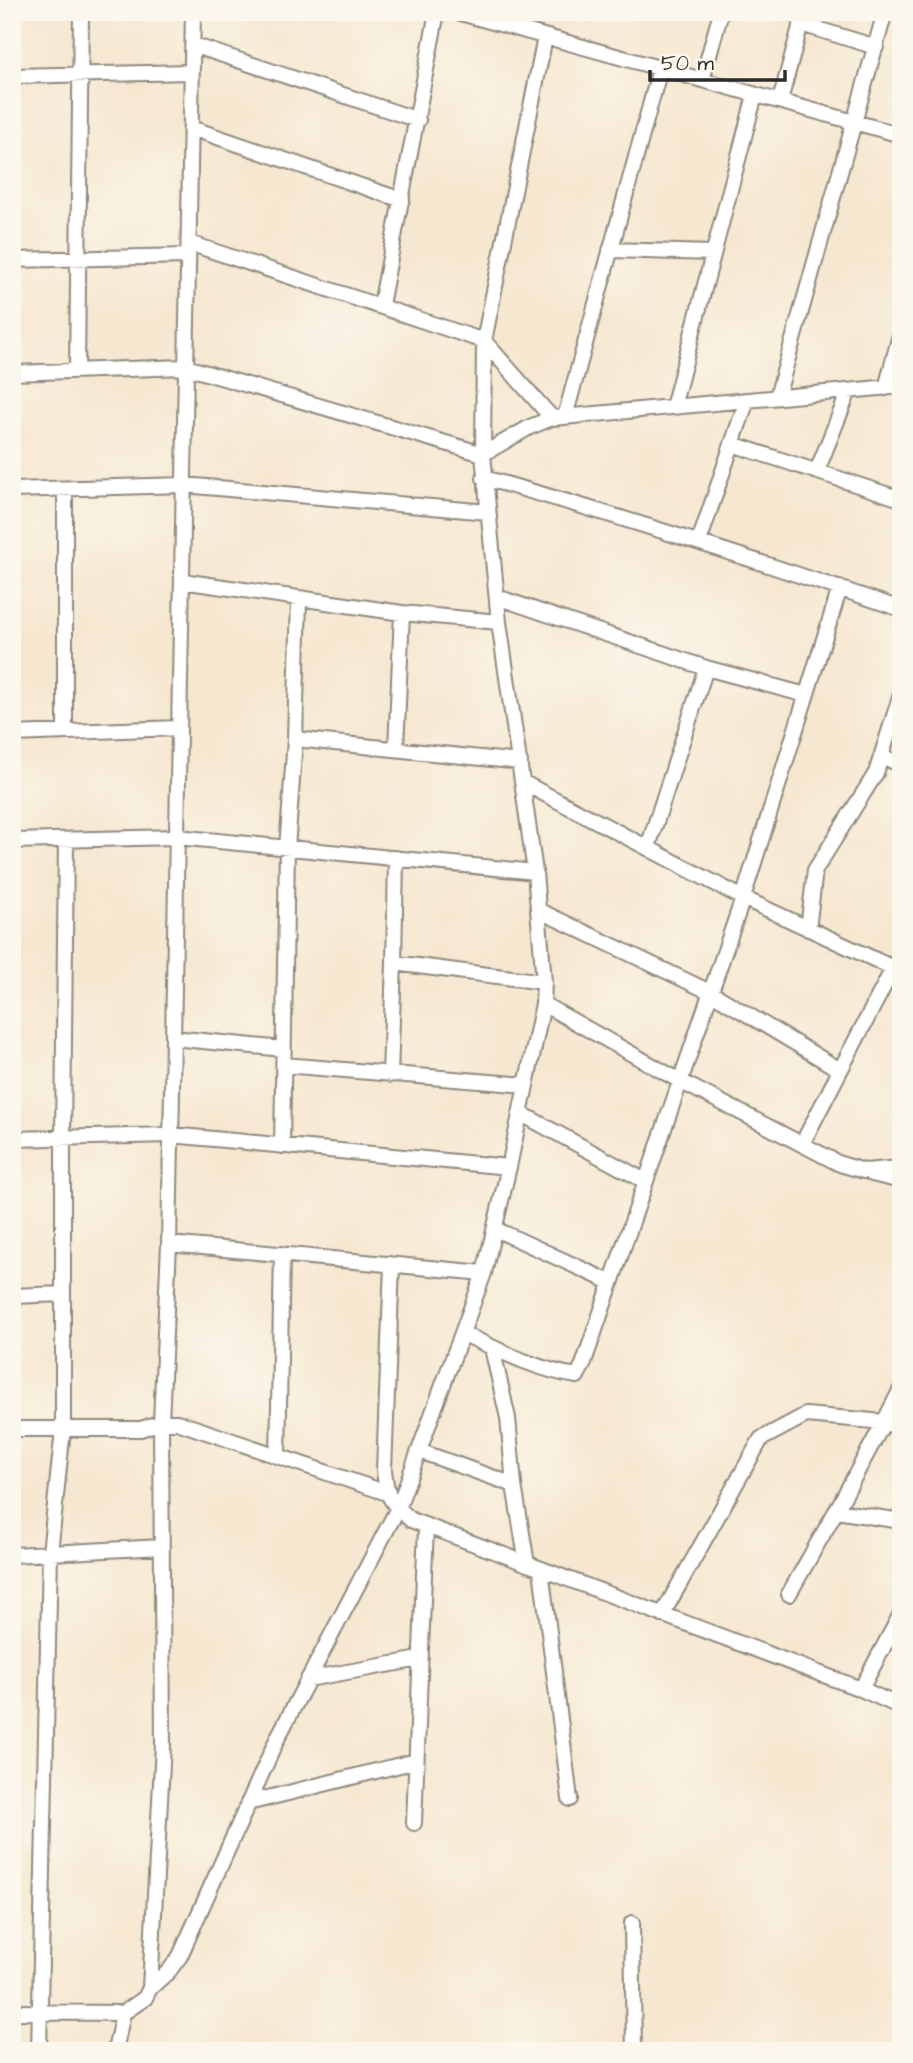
<svg xmlns="http://www.w3.org/2000/svg" width="913" height="2063" font-family="'Architects Daughter',sans-serif">
  <style>
    .lines { fill: none; stroke-linecap: round; stroke-linejoin: round }
    .minor-casing { stroke: #90897e; stroke-width: 18 }
    .minor { stroke: #fff; stroke-width: 14 }
  </style>
  <rect width="100%" height="100%" fill="#fbf7ec"/>
  <filter id="ink" filterUnits="userSpaceOnUse"><feTurbulence type="fractalNoise" baseFrequency=".0143" numOctaves="2"/><feDisplacementMap in="SourceGraphic" scale="14" xChannelSelector="R" yChannelSelector="G"/><feConvolveMatrix kernelMatrix="1 2 1 2 8 2 1 2 1" color-interpolation-filters="sRGB"/></filter>
  <filter id="wash" filterUnits="userSpaceOnUse"><feTurbulence type="fractalNoise" baseFrequency=".00686" numOctaves="4" result="noise"/><feDisplacementMap in="SourceGraphic" scale="28" xChannelSelector="R" yChannelSelector="G"/><feGaussianBlur stdDeviation="1.57" result="paint"/><feColorMatrix in="noise" values="0 0 0 0 0 0 0 0 0 0 0 0 0 0 0 0 0 1.4 0 .05"/><feComposite in="paint" operator="in"/></filter>
  <g filter="url(#wash)">
    <rect width="100%" height="100%" fill="#f6e7d0"/>
  </g>
  <g filter="url(#ink)">
    <g class="lines">
      <defs>
        <path id="minor" d="M457,12L901,135
          M801,24L876,47
          M193,45L418,120
          M12,76L192,72
          M702,80L721,12
          M780,101L804,12
          M191,128L402,200
          M189,243L484,341L552,418
          M610,250L713,253
          M12,260L188,256
          M381,305L437,12
          M77,371L81,12
          M12,373L186,367L483,454L530,427L552,418L901,386
          M886,388L901,331
          M777,397L885,12
          M673,407L755,95
          M565,417L660,69
          M732,444L901,499
          M817,471L849,391
          M484,478C625,517 763,563 901,609
          M65,489V732
          M12,490L184,485L488,512
          M699,542L747,400
          M182,581L402,613L499,622
          M497,597L706,668L806,695
          M12,734L179,728
          M295,739L520,762
          M396,749L402,613
          M882,756L901,765
          M522,782L743,898L893,968L901,976
          M12,841L177,837L535,872
          M648,847L706,668
          M538,910L710,992L840,1070
          M808,929L815,870L876,773L901,694
          M394,963L544,982
          M543,1004L680,1081L840,1164L864,1171L901,1168
          M173,1038L283,1049
          M284,1065L526,1085
          M390,1075L394,963L396,858
          M520,1113L645,1181
          M12,1139L171,1135L509,1167
          M802,1144L901,953
          M282,1146L287,849L295,739L299,599
          M872,1174L901,1181
          M495,1229L610,1282
          M169,1244L484,1273
          M392,1265L384,1470C387,1499 390,1501 411,1520L861,1689L901,1707
          M12,1296L63,1294
          M462,1333C498,1350 537,1370 577,1376L583,1365L743,898L840,588
          M492,1348L508,1418L514,1485L527,1564
          M12,1429H141L161,1422H177L387,1493
          M419,1451L514,1485
          M278,1456L282,1254
          M836,1511L884,1422L901,1429
          M12,1555L162,1547
          M541,1569L570,1799
          M789,1594L836,1511L901,1521
          M662,1615L761,1439L806,1415L884,1422L901,1389
          M308,1679L420,1659
          M861,1689L901,1614
          M248,1803L416,1761
          M414,1823L426,1526
          M632,1923L634,2051
          M150,1988L169,1971L180,1956L278,1737L398,1508L484,1273L509,1167L543,1004L544,982L535,872L499,622L483,454L484,341L545,37
          M12,2012L123,2013L145,1998L150,1988L163,1745L161,1422L169,1244L193,12
          M39,2051L50,1553L63,1429V1138L66,840
          M115,2051L123,2013"/>
      </defs>
      <!-- minor casing -->
      <use href="#minor" class="minor-casing"/>
      <!-- minor -->
      <use href="#minor" class="minor"/>
    </g>
  </g>
  <!-- margin -->
  <rect width="913" height="2063" fill="none" stroke="#fbf7ec" stroke-width="42"/>
  <!-- scale -->
  <path d="M650 70v10h135v-10" fill="none" stroke="#2b2b2b" stroke-width="3.5"/>
  <text x="661" y="70" font-size="21" fill="#2b2b2b" stroke="#fbf7ec" stroke-width="5" paint-order="stroke">50 m</text>
</svg>
